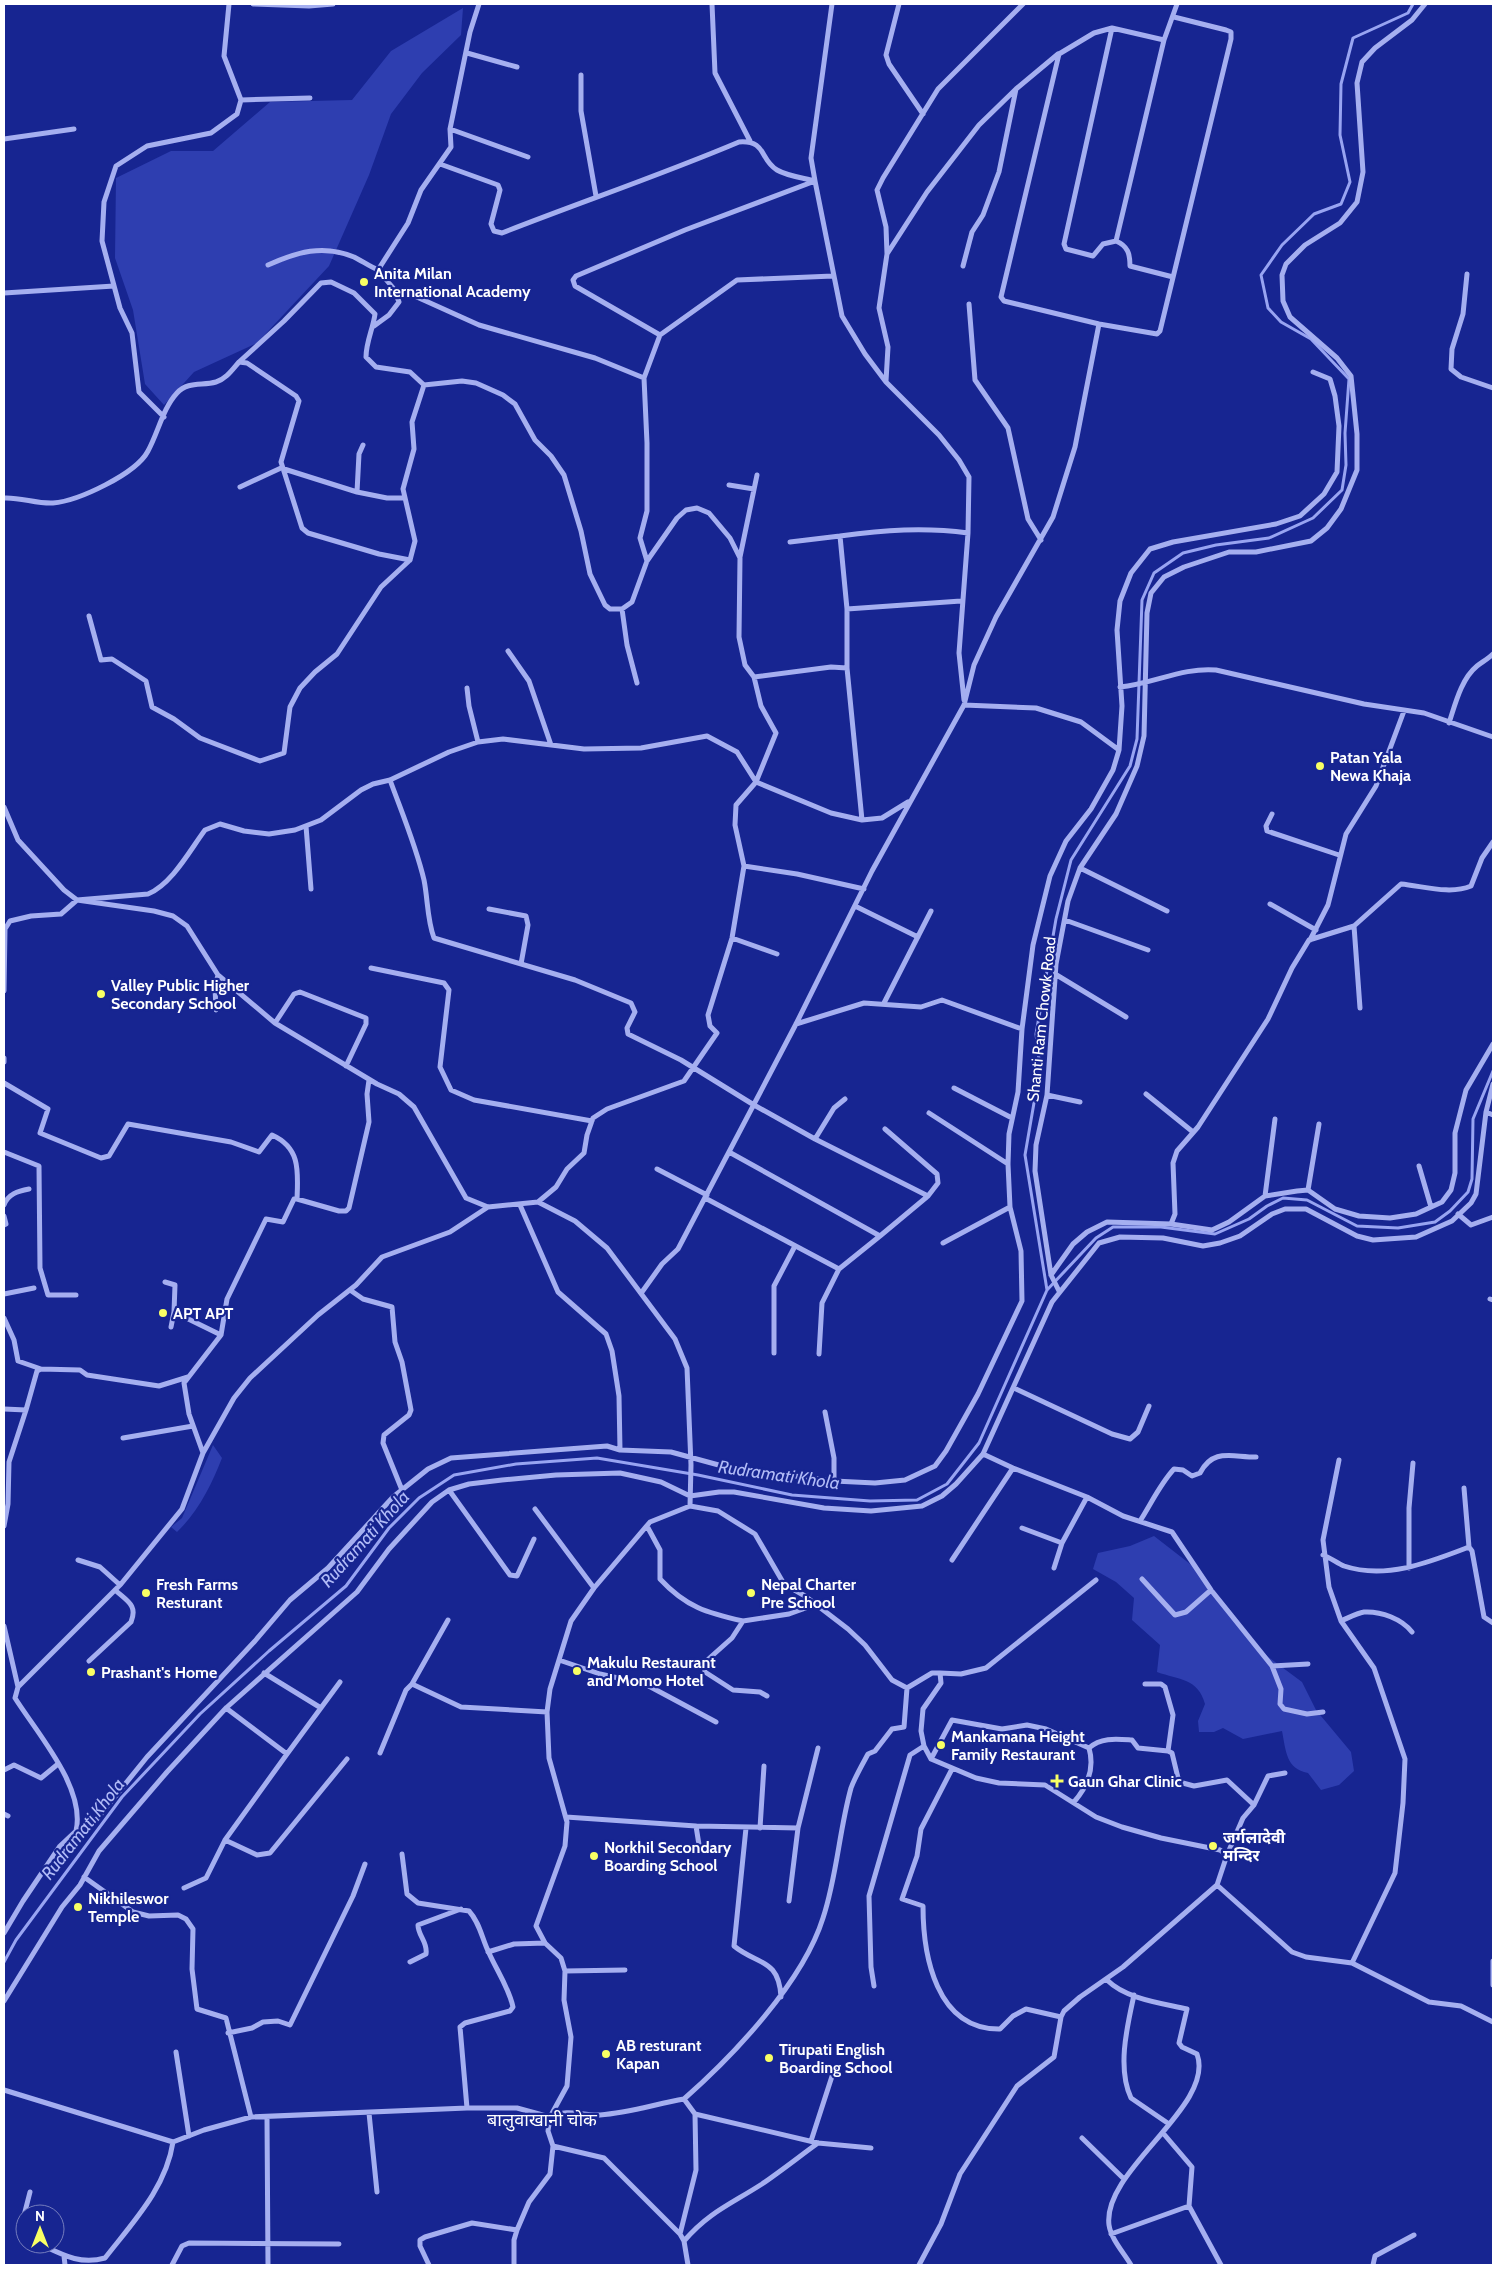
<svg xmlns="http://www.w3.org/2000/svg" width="1497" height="2269" font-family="Cabin,'Noto Sans Devanagari',sans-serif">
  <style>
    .green { fill: #2e3eb0 }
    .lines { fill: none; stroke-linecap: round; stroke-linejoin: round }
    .stream { stroke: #98a4f2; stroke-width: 3 }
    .minor { stroke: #a5aff0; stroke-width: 5 }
    .poi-dot { fill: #f9ff64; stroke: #172591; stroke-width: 2 }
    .labels { text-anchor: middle; stroke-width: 4.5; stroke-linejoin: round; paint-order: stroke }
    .poi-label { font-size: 16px; font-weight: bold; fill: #fff; stroke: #172591; text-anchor: start }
    .street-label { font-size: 16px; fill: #fff; stroke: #172591 }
    .water-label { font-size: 18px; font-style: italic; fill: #b1bbf7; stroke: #172591 }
    .neighbourhood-label { font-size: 18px; fill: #fff; stroke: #172591 }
  </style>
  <rect width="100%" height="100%" fill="#172591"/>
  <!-- green -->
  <path class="green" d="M463,8L461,35L422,73L391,114L369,175L329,266L257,343L194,372L164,405L145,384L133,310L115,258L116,178L171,151H213L270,102L352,100L391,51Z
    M213,1445L222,1458C212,1484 198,1512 177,1532L171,1527L182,1518Z
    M1154,1536L1203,1574L1223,1605L1267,1656L1302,1682L1316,1710L1351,1752L1354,1771L1339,1785L1321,1790L1308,1773C1286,1769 1286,1751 1282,1731L1243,1739L1223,1728L1214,1732H1199L1198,1721L1205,1704C1198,1678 1179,1680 1157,1672L1160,1645L1132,1620L1134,1598L1116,1582L1093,1569L1098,1553L1130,1546Z"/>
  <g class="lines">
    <!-- stream -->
    <path class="stream" d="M1047,1290L1025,1155L1040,1068L1036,1034L1056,919L1071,860L1130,766L1137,739L1142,600L1154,573L1183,553L1216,545L1269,538L1313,518L1342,490L1346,465L1345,433L1349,379L1311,339L1281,322L1268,308L1261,275L1282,245L1314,214L1341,204L1350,182L1340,135L1341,84L1353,38L1408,13L1413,4
      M4,1962L16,1940L122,1797L200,1714L269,1651L346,1586L389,1528L419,1498L454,1475L516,1464L597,1458L698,1475L792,1495L870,1501L917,1500L947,1484L979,1443L1047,1290L1096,1238L1113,1227H1161L1215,1234L1249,1219L1267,1206L1283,1198L1307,1200L1357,1226L1398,1228L1435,1222L1450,1211L1468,1192L1472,1179L1473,1119L1493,1071"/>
    <!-- minor -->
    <path class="minor" d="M253,4L309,6L333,4
      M712,4L715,73L750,141
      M899,4L886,55L889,64L923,114
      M1112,28L1064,244L1066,249L1093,256L1103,244L1116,241C1128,246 1130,254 1130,266L1173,277
      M1164,40L1177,4
      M467,53L517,67
      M581,75V111L596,196
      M241,100L310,98
      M450,129L528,157
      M4,139L74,129
      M440,164L498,185L500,190L491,224L494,231L502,233C581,202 661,175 739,142C767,140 759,159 777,170C787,176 804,178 815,181L842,316L865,354L886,382L939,435L959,460L969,477L968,533L959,653L964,700
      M1116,241L1164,40L1112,28L1094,33L1059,54L1001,297L1004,301L1099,324L1157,334L1160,331L1231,39V32L1226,30L1174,17
      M887,254L886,227L877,190L883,178L938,89L1023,4
      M268,265C297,252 323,244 354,257C362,261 369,266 378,270
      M963,266L972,232L983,215L999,172L1016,89L1058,54
      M1467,274L1463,314L1452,349L1451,369L1461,377L1493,388
      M4,293L114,286
      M398,296L408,293L479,325L595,358L644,378L647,443V511L640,538L647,561
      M969,304L975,380L1008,428L1028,519L1041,540
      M374,326L389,315L399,302L394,289L378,270L408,223L421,190L451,147L450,129L470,32L479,4
      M660,335L575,286L573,280L576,276L685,230L815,181L811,158L832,4
      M239,362L284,321L321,283L331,282L354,293L375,314C373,329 366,342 366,357L376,367L410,372L424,385
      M644,378L660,335L737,280L833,276
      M886,381L888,347L879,308L887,254L927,192L979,125L1016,89
      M164,417L139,392L132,333L120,308L102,241L104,202L116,166L147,146L211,133L237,114L241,100L224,56L229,4
      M363,445L359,454L357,492L387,498H405
      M729,485L754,489
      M240,487L281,468L357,492
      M4,498C20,497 37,504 53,503C78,501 136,474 148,451C158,433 163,408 177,393C188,381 202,386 216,382C226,379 232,370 239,362L247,363L296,396L299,401L281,462L302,528L308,533L379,554L410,560L415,541L403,489L414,449L412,422L424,385L462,381L476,383L503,395L515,404L535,440L551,456L564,475L581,531L590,574L605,605L610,609H622L632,602L647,561L677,518L686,510L697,508L709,513L730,538L740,558L739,637L745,665L754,677L761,706L776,733L756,782L736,805L735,825L744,866L732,938L708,1015L710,1026L717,1033L684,1081L607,1109L593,1118L587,1135L584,1153L567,1169L556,1187L538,1202
      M790,542L840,536
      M740,557L757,475
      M622,609L627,645L637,683
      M847,609L961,601
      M89,616L101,660L112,659L146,681L152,707L174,719L200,738L260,761L284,753L290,707L300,688L315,672L337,654L381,587L410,560
      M508,651L529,681L551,745
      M754,677L831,667L847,668
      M1120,687C1153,684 1183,667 1216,670L1364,704L1424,713L1493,737
      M467,688L469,706L478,742
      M964,705L1036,708L1081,722L1119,750
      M1449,723C1455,705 1461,679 1477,666C1482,662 1488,659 1493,654
      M390,780C402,813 416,846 424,880C428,900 427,919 434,938L575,980L631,1003L635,1012L627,1028L628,1034L681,1060L754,1105L815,1139L834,1108L845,1099
      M4,807L18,840L64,890L77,900L154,911L173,916L187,926L218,975L275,1023L377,1084L399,1094L414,1107L466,1198L488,1207L538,1202L575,1221L607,1248L675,1339L687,1368L691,1465L690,1506L650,1522L594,1588L571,1621L550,1689L547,1712L549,1758L567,1822L565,1846L536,1926L545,1943L561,1958L565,1971L564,2000L571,2037L567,2086L550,2117L548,2131L553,2146L604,2158L680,2234L684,2241L688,2265
      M1272,814L1266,826L1267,831L1339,855
      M862,820L847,668V609L840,536C884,530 924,527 968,533
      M306,826L311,889
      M744,866L797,874L864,889
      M1080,868L1167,911
      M1270,904L1316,930
      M855,906L918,937
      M489,909L526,916L528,925L521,964
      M1065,920L1148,950
      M1354,926L1360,1008
      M732,938L777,954
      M1310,940L1328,905L1346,834L1376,786L1404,711
      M371,968L444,983L449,990L440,1067L451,1090L474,1100L592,1121
      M1055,974L1126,1017
      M4,991L5,929L10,921L31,916L61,914L77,900L148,894C172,884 190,850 205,830L220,824L244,831L269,834L295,830L321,820L361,790L373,784L390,780L449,752L478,742L503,739L584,749L641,748L707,736L737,752L756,782L831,813L862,820L882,818L908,802
      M884,1003L931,911
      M216,1010L215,987L218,975
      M275,1023L294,994L300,992L366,1018V1024L346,1066
      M796,1024L864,1003L921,1007L942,1000L1022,1029
      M4,1058V1062
      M4,1083L48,1109L40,1133L101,1158L109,1156L128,1124L231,1142L259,1152L272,1135C301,1148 298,1172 297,1199
      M954,1088L1012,1118
      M1146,1094L1193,1132
      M1047,1095L1080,1102
      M1486,1112L1493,1115
      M929,1113L1008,1164
      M815,1139L928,1196
      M4,1152L39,1166L40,1268L48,1295H76
      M729,1152L880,1236L839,1269L822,1303L819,1354
      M1419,1166L1431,1207
      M657,1169L707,1195
      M1308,1190L1319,1124
      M1265,1196L1275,1119
      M705,1198L839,1269
      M4,1205C8,1194 18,1191 29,1189
      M520,1205L558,1292L606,1334L612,1351L619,1396L620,1450
      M1458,1214L1471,1225L1493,1217
      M4,1216L6,1224L4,1225
      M1171,1224L1175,1214L1173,1163L1177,1151L1198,1127L1268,1019L1292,968L1309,940L1354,926L1401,884C1423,886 1450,895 1471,886L1482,858L1493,842
      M880,1236L928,1196L938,1183L937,1174L885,1129
      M943,1243L1010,1207
      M1051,1275L1073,1244L1087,1232L1107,1222L1171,1224L1212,1230L1229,1222L1265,1196L1297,1191L1308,1190L1335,1209L1359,1216L1390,1218L1416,1214L1442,1202L1451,1190L1455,1173V1133L1466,1090L1493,1044
      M165,1282L175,1285L174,1312L221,1335
      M350,1290L363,1299L392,1307L395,1342L402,1362L411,1410L409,1415L384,1435L383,1443L402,1490
      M1059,1291L1051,1275L1035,1171L1036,1145L1047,1095L1056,964L1068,901L1080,868L1116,814L1137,766L1144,736L1147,613L1151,593L1164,577L1184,567L1229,552H1256L1311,541L1327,528L1341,509L1357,470V434L1351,376L1337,358L1290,317L1283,301L1282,275L1286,264L1305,245L1340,223L1357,202L1363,172L1357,83L1362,62L1375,48L1412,20L1425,4
      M642,1292L662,1264L678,1249L796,1024L872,871L964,705L974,665L996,617L1053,517L1075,447L1099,324
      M4,1294L34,1288
      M1490,1299L1493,1300
      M4,1318L14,1340L18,1361L41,1369
      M171,1327L174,1312
      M774,1353V1286L795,1246
      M1014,1388L1112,1434L1130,1439L1138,1432L1149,1406
      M4,1409L26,1410L9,1462L8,1504L4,1526
      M26,1410L37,1371L41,1369L80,1370L87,1375L159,1386L188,1377
      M825,1412L834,1458V1481
      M123,1438L193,1426
      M203,1453L189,1414L184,1383L221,1335L227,1299L266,1219L283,1222L294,1199H297L339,1211H346L349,1208L369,1122L367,1094L369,1080
      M983,1454L1013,1468L1087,1497L1123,1516L1172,1532L1211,1590L1272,1666L1281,1689L1280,1704L1284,1709L1307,1714L1323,1712
      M1339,1460L1323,1540L1329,1587L1341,1621L1374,1668L1405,1759L1403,1803L1395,1873L1352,1963
      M1464,1488L1469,1547L1472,1551L1484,1617L1493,1623
      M449,1490L510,1575L517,1576L534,1539
      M690,1506L718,1511L755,1534L784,1584L805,1596L848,1629L865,1645L892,1680L907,1688L932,1673H940L941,1683L923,1709L921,1731L924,1746L931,1759L976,1778L999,1783L1045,1785L1096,1817L1122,1827L1161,1838L1220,1850L1227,1855L1217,1885L1123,1967L1080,1997L1064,2011L1061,2017L1054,2057L1017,2086L960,2174L941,2224L919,2265
      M535,1509L594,1588
      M1140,1521C1151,1504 1160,1484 1174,1469L1183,1470L1192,1476L1200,1473C1213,1448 1231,1457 1256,1457
      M647,1526L660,1550V1579C686,1607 707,1613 743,1621
      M1022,1528L1062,1543
      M1323,1555C1331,1558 1337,1563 1344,1566C1386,1580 1430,1562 1469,1547
      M78,1560L100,1567L120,1585
      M952,1560L1013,1468
      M1054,1568L1062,1543L1087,1497
      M1409,1568V1508L1413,1463
      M1142,1579L1175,1615L1186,1612L1211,1590
      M1341,1621C1348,1618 1357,1613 1364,1612C1381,1611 1402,1619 1412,1632
      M4,1626L18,1687
      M559,1660L600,1674L645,1684L716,1722
      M89,1661L131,1622C138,1605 127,1601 115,1590
      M1272,1666L1308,1664
      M264,1673L321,1708
      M940,1673L961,1674L986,1668L1096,1580
      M412,1684L461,1707L547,1712
      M1145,1684H1161L1165,1687L1173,1715L1168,1751
      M767,1696L760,1692L733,1690L705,1672L704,1663L732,1638L743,1621L789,1614L814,1605
      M226,1708L287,1754L340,1682
      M380,1753L406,1690L412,1684L448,1620
      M287,1754L225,1840L257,1855L270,1853L347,1759
      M931,1759L952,1720L1002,1729L1027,1725L1046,1729L1089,1748C1101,1737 1117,1739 1132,1740L1138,1748L1168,1751L1172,1753L1179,1782L1194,1786L1227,1780L1254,1805
      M952,1769L921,1829L917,1856L902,1899L923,1906C923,1955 936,2030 1000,2029L1013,2016L1026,2009L1061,2017
      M4,1770L14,1765L41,1778L58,1764
      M1074,1802C1088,1786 1095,1769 1089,1748
      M4,1814L8,1816
      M566,1817L696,1826L798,1828L789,1901
      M696,1826L700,1851
      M746,1828L734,1946C757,1965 779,1958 781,1997
      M760,1828L764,1766
      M798,1828L818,1748
      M76,1831C86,1788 37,1733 15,1698L18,1687L121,1584L182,1509L203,1453L234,1398L250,1378L318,1315L356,1285L382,1257L450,1232L488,1207
      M402,1854L407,1894L418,1903L469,1911C480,1923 482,1939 489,1953C497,1971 509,1988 513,2007L510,2011L465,2023L460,2027L467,2108
      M1227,1855L1243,1818L1254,1805L1268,1776L1285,1773
      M84,1877L133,1912L149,1916L178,1915L186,1919L193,1929L192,1969L197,2009L226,2018L251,2117L467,2108H517L550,2117C569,2108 581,2116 600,2115C628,2113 656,2104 684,2099L695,2114L818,2143L871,2148
      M1217,1885L1292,1952L1306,1957L1352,1963L1429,2002L1461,2006L1493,2022
      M184,1888L206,1878L225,1840
      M4,1933L23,1901L60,1846L76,1831L97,1819L147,1757L255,1641L290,1600L328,1568L393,1497L428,1469L451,1458L607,1446L620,1450L671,1452L726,1467L763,1472L834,1481L875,1483L905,1480L935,1466L946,1451L978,1394L1022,1301L1021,1251L1010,1207L1008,1164L1009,1134L1018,1092L1022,1029L1033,945L1050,876L1066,841L1091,809L1113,770L1119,750L1122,706L1117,630L1120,601L1131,573L1150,549L1173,542L1276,524L1300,516L1324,494L1337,472L1339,426L1335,396L1330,379L1313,372
      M488,1952L514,1944L545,1943
      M1493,1961V1985
      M410,1962L426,1954C428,1942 418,1936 418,1925L461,1909
      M565,1971L625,1970
      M1107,1980C1126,1999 1161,2003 1187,2009L1179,2043L1182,2047L1197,2054C1216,2106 1102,2170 1109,2225C1111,2239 1124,2253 1131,2265
      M874,1986L871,1967L869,1896L910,1755L924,1746
      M1134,1995C1127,2027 1117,2068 1131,2098L1169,2124
      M4,2001L62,1907L80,1885L99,1851L167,1772L226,1708L357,1592L389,1549L432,1502L449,1490L469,1484L502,1480L556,1475L620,1473L661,1482L690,1496L719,1492H734L824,1508L871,1511L922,1506L942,1496L956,1484L983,1454L1052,1302L1099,1243L1120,1237L1163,1238L1203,1246L1220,1243L1240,1236L1272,1214L1285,1209H1306L1357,1236L1373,1240L1416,1237L1452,1221L1471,1203L1476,1194L1486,1112L1493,1084
      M228,2033L252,2028L263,2022L278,2021L290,2025L353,1896L365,1864
      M176,2052L189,2136
      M4,2090L173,2142L204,2130L251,2117
      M684,2099C734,2055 803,1982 823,1918C837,1876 839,1831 851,1788C855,1777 862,1765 868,1754L875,1751L892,1729L904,1727L907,1688
      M369,2113L377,2192
      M267,2118L268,2265
      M1163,2133L1192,2167L1189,2206L1221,2265
      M1082,2138L1124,2179
      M811,2141L835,2067
      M680,2234L696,2170L695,2114
      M1111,2234L1189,2206
      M25,2236L20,2231L30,2192
      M684,2241C709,2212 731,2204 762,2184C781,2171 800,2156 818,2143
      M40,2244C63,2255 80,2265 105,2258C133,2222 166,2188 173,2142
      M64,2256L65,2265
      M172,2265L182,2246L189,2243L339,2244
      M429,2265L420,2246V2240L425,2237L472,2223L517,2230
      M514,2265V2240L517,2230L529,2202L550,2174L553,2146
      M1373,2265L1375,2256L1414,2235"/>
  </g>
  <!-- markers -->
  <g class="poi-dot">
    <circle cx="364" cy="282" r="5"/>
    <circle cx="1320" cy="766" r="5"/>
    <circle cx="101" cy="994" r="5"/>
    <circle cx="163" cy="1313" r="5"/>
    <circle cx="146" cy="1593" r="5"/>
    <circle cx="751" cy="1593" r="5"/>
    <circle cx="577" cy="1671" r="5"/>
    <circle cx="91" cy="1672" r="5"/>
    <circle cx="941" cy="1745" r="5"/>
    <path d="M1054.5 1773.5h5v5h5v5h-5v5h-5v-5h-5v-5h5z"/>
    <circle cx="1213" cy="1846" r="5"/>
    <circle cx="594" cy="1856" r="5"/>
    <circle cx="78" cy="1907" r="5"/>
    <circle cx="606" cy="2054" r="5"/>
    <circle cx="769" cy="2058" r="5"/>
  </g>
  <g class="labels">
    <!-- poi labels -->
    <g class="poi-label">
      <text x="374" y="279">Anita Milan<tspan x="374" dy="18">International Academy</tspan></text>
      <text x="1330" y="763">Patan Yala<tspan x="1330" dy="18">Newa Khaja</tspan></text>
      <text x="111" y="991">Valley Public Higher<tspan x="111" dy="18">Secondary School</tspan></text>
      <text x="173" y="1319">APT APT</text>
      <text x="156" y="1590">Fresh Farms<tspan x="156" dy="18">Resturant</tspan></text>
      <text x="761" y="1590">Nepal Charter<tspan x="761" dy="18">Pre School</tspan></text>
      <text x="587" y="1668">Makulu Restaurant<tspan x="587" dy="18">and Momo Hotel</tspan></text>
      <text x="101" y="1678">Prashant's Home</text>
      <text x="951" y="1742">Mankamana Height<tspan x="951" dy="18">Family Restaurant</tspan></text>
      <text x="1068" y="1787">Gaun Ghar Clinic</text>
      <text x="1223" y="1843">जर्गलादेवी<tspan x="1223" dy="18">मन्दिर</tspan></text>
      <text x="604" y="1853">Norkhil Secondary<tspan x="604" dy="18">Boarding School</tspan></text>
      <text x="88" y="1904">Nikhileswor<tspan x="88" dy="18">Temple</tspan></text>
      <text x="616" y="2051">AB resturant<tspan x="616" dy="18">Kapan</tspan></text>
      <text x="779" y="2055">Tirupati English<tspan x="779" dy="18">Boarding School</tspan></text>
    </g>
    <!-- street labels -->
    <g class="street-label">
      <text transform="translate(1041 1019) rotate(-84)" y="6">Shanti Ram Chowk Road</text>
    </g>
    <!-- water labels -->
    <g class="water-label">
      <text transform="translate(779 1475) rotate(8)" y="6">Rudramati Khola</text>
      <text transform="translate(365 1539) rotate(-48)" y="6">Rudramati Khola</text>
      <text transform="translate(83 1829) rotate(-52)" y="6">Rudramati Khola</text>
    </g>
    <!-- neighbourhood labels -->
    <g class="neighbourhood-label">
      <text x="542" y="2126">बालुवाखानी चोक</text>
    </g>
  </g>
  <!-- border -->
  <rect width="1497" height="2269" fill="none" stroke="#ffffff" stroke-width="10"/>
  <!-- north arrow -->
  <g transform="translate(40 2229)"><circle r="24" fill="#172591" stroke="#747cbd"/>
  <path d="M0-4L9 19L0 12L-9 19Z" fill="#f9ff64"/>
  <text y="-8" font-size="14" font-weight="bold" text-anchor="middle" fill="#ffffff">N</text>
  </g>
</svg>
